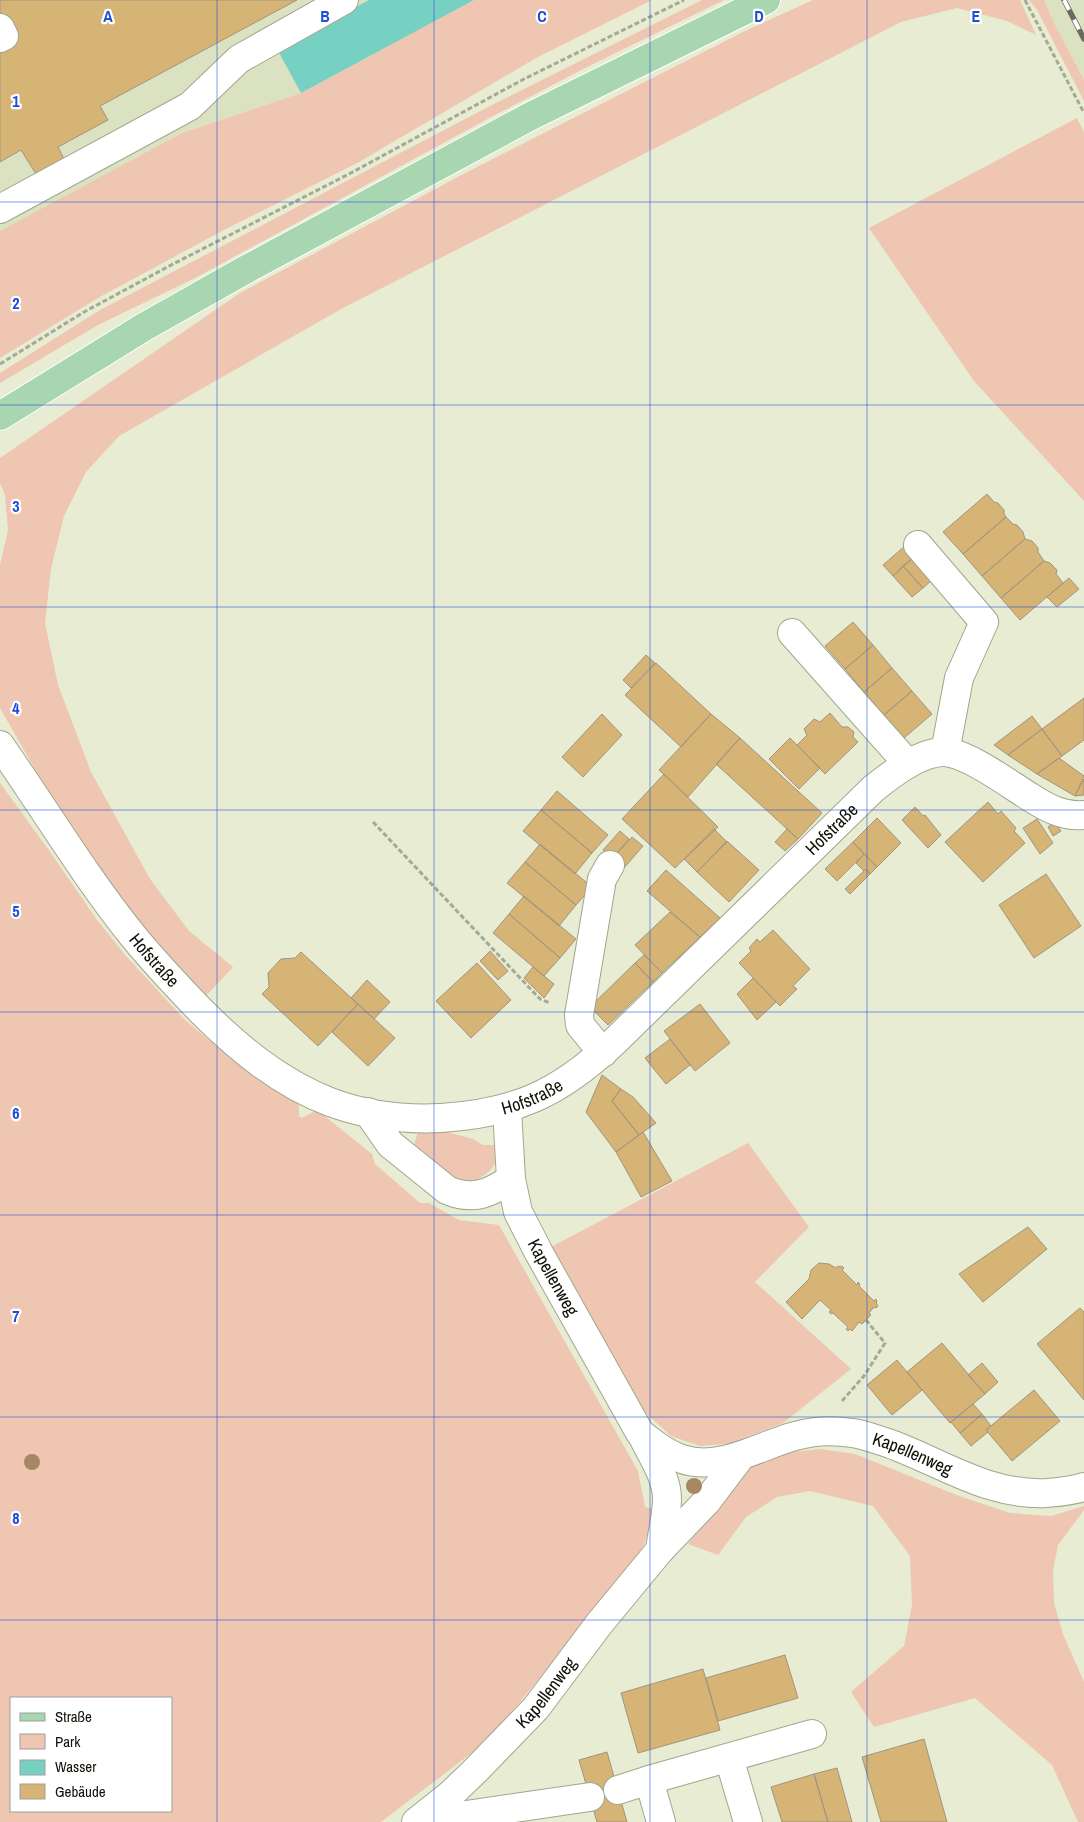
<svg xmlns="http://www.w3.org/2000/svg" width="1084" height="1822" font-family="'Archivo Narrow',sans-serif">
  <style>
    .built { fill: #dbe2c1 }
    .green { fill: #eec6b1; fill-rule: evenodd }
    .water { fill: #77d1c2 }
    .building { fill: #d5b475; stroke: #a1957f }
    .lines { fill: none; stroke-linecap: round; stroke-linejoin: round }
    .minor-casing { stroke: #a2a68e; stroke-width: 30 }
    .major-casing { stroke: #fff; stroke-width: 30 }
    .path { stroke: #a5a995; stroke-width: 3; stroke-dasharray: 5 2.5; stroke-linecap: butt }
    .minor { stroke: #fff; stroke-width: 28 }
    .major { stroke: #a7d6b0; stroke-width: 28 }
    .rail-casing { stroke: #696c5c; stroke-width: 5.5 }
    .rail { stroke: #fff; stroke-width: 4; stroke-dasharray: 11; stroke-linecap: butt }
    .tree { fill: #a58766 }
    .grid { fill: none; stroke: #1d4ed8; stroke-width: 1; stroke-opacity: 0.55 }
    .labels { text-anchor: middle; stroke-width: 4.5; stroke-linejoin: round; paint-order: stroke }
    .street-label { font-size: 18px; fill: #101109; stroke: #fff }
    .grid-label { font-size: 16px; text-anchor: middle; font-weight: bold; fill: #1d4ed8; stroke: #fff; stroke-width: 4.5; stroke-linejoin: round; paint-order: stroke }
  </style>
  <rect width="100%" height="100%" fill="#e7ecd2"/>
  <!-- built -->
  <path class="built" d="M0,0H474L301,93L182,133L0,231Z
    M1044,0H1084V80L1055,25Z"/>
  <!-- green -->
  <path class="green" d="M474,0H652L536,58L359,162L220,232L98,298L0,358V231L182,133L301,93Z
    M702,0H724L587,67L493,116L195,278L98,325L0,383V373L100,310L490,106Z
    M813,0H1020L1036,35L1007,21L957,8L901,22L343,308L119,436L86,472L64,516L51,569L45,623L58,685L91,772L150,879L189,931L233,967L203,999L141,930L56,806L0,708V565L8,530L5,495L0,483V458L240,293L471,170L745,31Z
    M1029,0H1044L1055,25L1084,80V101L1037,10Z
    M1077,118L1084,132V501L974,381L869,228Z
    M0,783L48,849L97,920L125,955L184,1019L234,1061L269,1086L299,1103V1116L302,1118L317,1110L372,1154L375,1164L420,1203H429L459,1220L499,1225L638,1471L645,1507L655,1509L644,1545L618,1583L519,1703L482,1745L381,1822H0ZM11,1698H171V1811H11Z
    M419,1129L447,1132L473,1139L483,1145H496C497,1149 498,1153 497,1157C494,1175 468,1188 451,1181C442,1177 421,1155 413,1148Z
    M748,1143L809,1227L755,1282L851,1369L783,1423L727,1444L700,1446L671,1436L645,1412L551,1247Z
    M820,1449L855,1454L959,1496L1010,1513L1051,1516L1084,1506V1510L1058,1545L1053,1571L1054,1603L1063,1634L1084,1682V1822H1078L1052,1765L975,1698L874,1727L851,1692L904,1646L912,1605L910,1556L873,1506L810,1491L777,1497L746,1517L718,1555L688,1544L751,1466L792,1452Z"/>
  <!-- water -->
  <path class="water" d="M369,0H474L301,93L277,49Z"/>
  <!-- building -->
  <path class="building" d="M0,0H297L100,106L108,120L58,147L64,159L36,174L21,150L0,162Z
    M987,494L994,502L998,503L1004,510V514L1006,517L963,554L943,532Z
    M1006,517L1013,524L1017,525L1023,532L1025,539L982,576L963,554Z
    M1025,539L1032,541L1038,548V552L1044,561L1001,598L982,576Z
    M905,546L914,557L893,576L883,565Z
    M914,557L933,579L923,588L903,566Z
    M1044,561L1050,563L1057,570L1056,574L1063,583L1020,620L1001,598Z
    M903,566L923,588L912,597L893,576Z
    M1069,578L1079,589L1057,607L1047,597Z
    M853,622L873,645L845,669L825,646Z
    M873,645L892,668L864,692L845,669Z
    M646,655L655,663L631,688L623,680Z
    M656,663L711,714L681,747L625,695Z
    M892,668L912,691L884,715L864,692Z
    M912,691L932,714L904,738L884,715Z
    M1084,698V740L1062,756L1042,729Z
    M830,713L842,727H848L854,732L853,737L858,742L825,774L797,745L807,735L804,729L814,719L820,722Z
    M602,714L622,735L583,777L562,757Z
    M711,714L740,738L688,797L659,770Z
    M1032,716L1042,729L1008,755L994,745Z
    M1042,729L1062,756L1037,774L1008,755Z
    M740,738L822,813L798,839L716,764Z
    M790,738L820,768L799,789L769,759Z
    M1059,758L1084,776L1075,796L1037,774Z
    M664,774L718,827L675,868L622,819Z
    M1084,779V795L1075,796Z
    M557,791L608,835L592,853L541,810Z
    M988,802L998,814L1001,811L1016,828L1014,831L1025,843L983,882L945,842Z
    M915,807L923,816L925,815L941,835L928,848L902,820Z
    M541,810L592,853L575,874L523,831Z
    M877,818L901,843L877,867L853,842Z
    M1037,819L1053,843L1040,854L1023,828Z
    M1055,823L1061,831L1053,836L1048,827Z
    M714,829L727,842L697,872L684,859Z
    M787,829L798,839L785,851L775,842Z
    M620,831L629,839L612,859L603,850Z
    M632,837L643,846L624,868L612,859Z
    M727,841L759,870L729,902L697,872Z
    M853,842L864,854L837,881L825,869Z
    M540,844L592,887L576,905L525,862Z
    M864,854L877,867L870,874L866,869L864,871L856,863Z
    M525,862L576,905L559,926L507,883Z
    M866,869L870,874L850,894L845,889Z
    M666,870L720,918L700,937L647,891Z
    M1046,874L1081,926L1034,958L999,905Z
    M524,896L576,939L560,958L509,914Z
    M670,912L700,937L662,973L635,945Z
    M509,914L560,958L544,976L493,933Z
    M773,930L810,969L793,986L797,989L780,1006L739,963L751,951L749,948L757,939L760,942Z
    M490,951L508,971L498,980L480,961Z
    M301,952L358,1004L318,1046L262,994L269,987L268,973L281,959L295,958Z
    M644,955L662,973L653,982L635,963Z
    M477,963L511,1000L471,1038L436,1001Z
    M635,963L653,982L608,1025L590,1007Z
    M533,967L554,984L544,998L524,978Z
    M753,978L776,1002L757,1020L737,994Z
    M367,980L390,1002L374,1019L351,998Z
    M358,1004L395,1038L368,1066L332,1032Z
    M700,1004L730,1043L695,1071L664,1031Z
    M670,1039L690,1065L666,1084L645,1058Z
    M602,1075L621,1089L612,1101L639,1135L616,1152L586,1112Z
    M621,1089L633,1097L656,1123L639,1135L612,1101Z
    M643,1132L672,1181L641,1197L616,1152Z
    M1028,1227L1047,1249L983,1302L959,1274Z
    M819,1263L829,1264L836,1268L838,1266L840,1267L842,1266L844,1268L842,1270L857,1285L858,1282L860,1284L859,1286L874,1301L876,1299L877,1302L876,1303L878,1306L876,1308L874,1307L869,1313L871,1315L862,1324L859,1322L852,1331L850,1329L848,1331L846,1329L848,1327L833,1313L831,1314L829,1312L831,1310L820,1300L802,1319L786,1302L809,1279L811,1270Z
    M1080,1308L1084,1312V1400L1037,1344Z
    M942,1343L985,1394L950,1423L907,1372Z
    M897,1360L922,1390L892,1415L867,1385Z
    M982,1363L998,1382L985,1394L968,1375Z
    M1034,1390L1060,1421L1012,1461L986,1430Z
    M973,1404L982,1414L960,1433L951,1422Z
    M982,1414L991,1426L986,1430L988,1432L971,1446L960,1433Z
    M785,1655L798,1698L718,1721L706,1678Z
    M703,1669L720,1730L638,1753L621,1693Z
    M924,1739L947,1822H881L862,1757Z
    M607,1752L627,1822H597L579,1760Z
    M837,1768L852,1822H828L814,1774Z
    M814,1774L828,1822H782L771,1787Z"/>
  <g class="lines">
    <defs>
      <g id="minor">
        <path d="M0,28L4,36L0,38"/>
        <path d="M0,209L190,106L239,59L344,0"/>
        <path d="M918,545L984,622L959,678L945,752"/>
        <path d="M792,633L908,764"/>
        <path id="s1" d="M0,745C44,808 84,875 133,936C154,962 177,986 200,1010C238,1048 280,1083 330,1102C365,1115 404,1120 441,1118C516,1113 558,1094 613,1043L874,788C892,774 921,751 945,752C969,754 1009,784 1030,797C1047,808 1064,817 1084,815"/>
        <path d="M603,1053L580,1025L579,1015L602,879L610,865"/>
        <path id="s2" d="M507,1109L511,1179L518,1212L539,1253L640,1433C653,1443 666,1454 682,1459C719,1472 761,1445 795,1436C813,1431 834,1430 852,1433C863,1434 874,1439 885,1442C940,1461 986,1496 1047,1493C1059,1492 1072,1491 1084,1487"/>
        <path d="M368,1112L390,1144L447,1190C472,1201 489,1194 511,1179"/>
        <path d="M643,1437C652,1456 667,1477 667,1499C667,1515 662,1533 660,1550"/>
        <path d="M729,1758L748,1822"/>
        <path d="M618,1790L649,1780"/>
        <path id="s3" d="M416,1822L450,1795L475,1771L536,1708L599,1624L660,1550L707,1501L741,1456"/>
        <path d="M418,1822L590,1797"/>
        <path d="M661,1822L649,1780L812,1734"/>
      </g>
      <path id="major" d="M0,416L144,327L245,270L529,117L766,0"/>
    </defs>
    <!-- minor casing -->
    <use href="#minor" class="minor-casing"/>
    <!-- major casing -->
    <use href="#major" class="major-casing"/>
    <!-- path -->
    <path class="path" d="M1025,0L1084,113
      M0,364L84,312L173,264L349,174L524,79L684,0
      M373,822L540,999L550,1003
      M842,1401L864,1376L885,1343L866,1320"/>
    <!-- minor -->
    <use href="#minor" class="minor"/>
    <!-- major -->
    <use href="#major" class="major"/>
    <defs>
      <path id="rail" d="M1064,0L1084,39"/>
    </defs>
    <!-- rail casing -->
    <use href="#rail" class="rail-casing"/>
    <!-- rail -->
    <use href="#rail" class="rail"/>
  </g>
  <!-- trees -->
  <g class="tree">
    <circle cx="32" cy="1462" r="8"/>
    <circle cx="694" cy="1486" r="8"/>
  </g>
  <!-- grid -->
  <path class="grid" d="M217,0V1822M434,0V1822M650,0V1822M867,0V1822M0,202H1084M0,405H1084M0,607H1084M0,810H1084M0,1012H1084M0,1215H1084M0,1417H1084M0,1620H1084"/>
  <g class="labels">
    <!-- street labels -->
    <g class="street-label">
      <text dy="6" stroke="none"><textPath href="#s1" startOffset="1104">Hofstraße</textPath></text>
      <text dy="6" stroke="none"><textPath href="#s1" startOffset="265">Hofstraße</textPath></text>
      <text dy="6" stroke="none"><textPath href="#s1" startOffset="700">Hofstraße</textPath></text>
      <text dy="6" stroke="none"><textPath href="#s2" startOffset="178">Kapellenweg</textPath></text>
      <text dy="6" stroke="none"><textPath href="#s2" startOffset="645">Kapellenweg</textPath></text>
      <text dy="6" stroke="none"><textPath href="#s3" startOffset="184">Kapellenweg</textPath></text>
    </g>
  </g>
  <g class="grid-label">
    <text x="108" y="22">A</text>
    <text x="325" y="22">B</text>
    <text x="542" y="22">C</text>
    <text x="759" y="22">D</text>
    <text x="976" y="22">E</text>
    <text x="16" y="107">1</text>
    <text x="16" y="309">2</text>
    <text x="16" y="512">3</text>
    <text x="16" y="714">4</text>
    <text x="16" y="917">5</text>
    <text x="16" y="1119">6</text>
    <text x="16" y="1322">7</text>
    <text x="16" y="1524">8</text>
  </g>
  <!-- legend -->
  <rect x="10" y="1697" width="162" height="115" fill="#ffffff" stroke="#9fa09d"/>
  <rect x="20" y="1713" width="25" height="8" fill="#a7d6b0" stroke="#9fa09d"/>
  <text x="55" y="1722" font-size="15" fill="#101109">Straße</text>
  <rect x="20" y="1734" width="25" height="15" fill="#eec6b1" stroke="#9fa09d"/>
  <text x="55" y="1747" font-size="15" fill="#101109">Park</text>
  <rect x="20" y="1760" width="25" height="15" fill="#77d1c2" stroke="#9fa09d"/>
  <text x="55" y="1772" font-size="15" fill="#101109">Wasser</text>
  <rect x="20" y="1784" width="25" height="15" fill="#d5b475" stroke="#9fa09d"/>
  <text x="55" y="1797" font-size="15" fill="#101109">Gebäude</text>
</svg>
